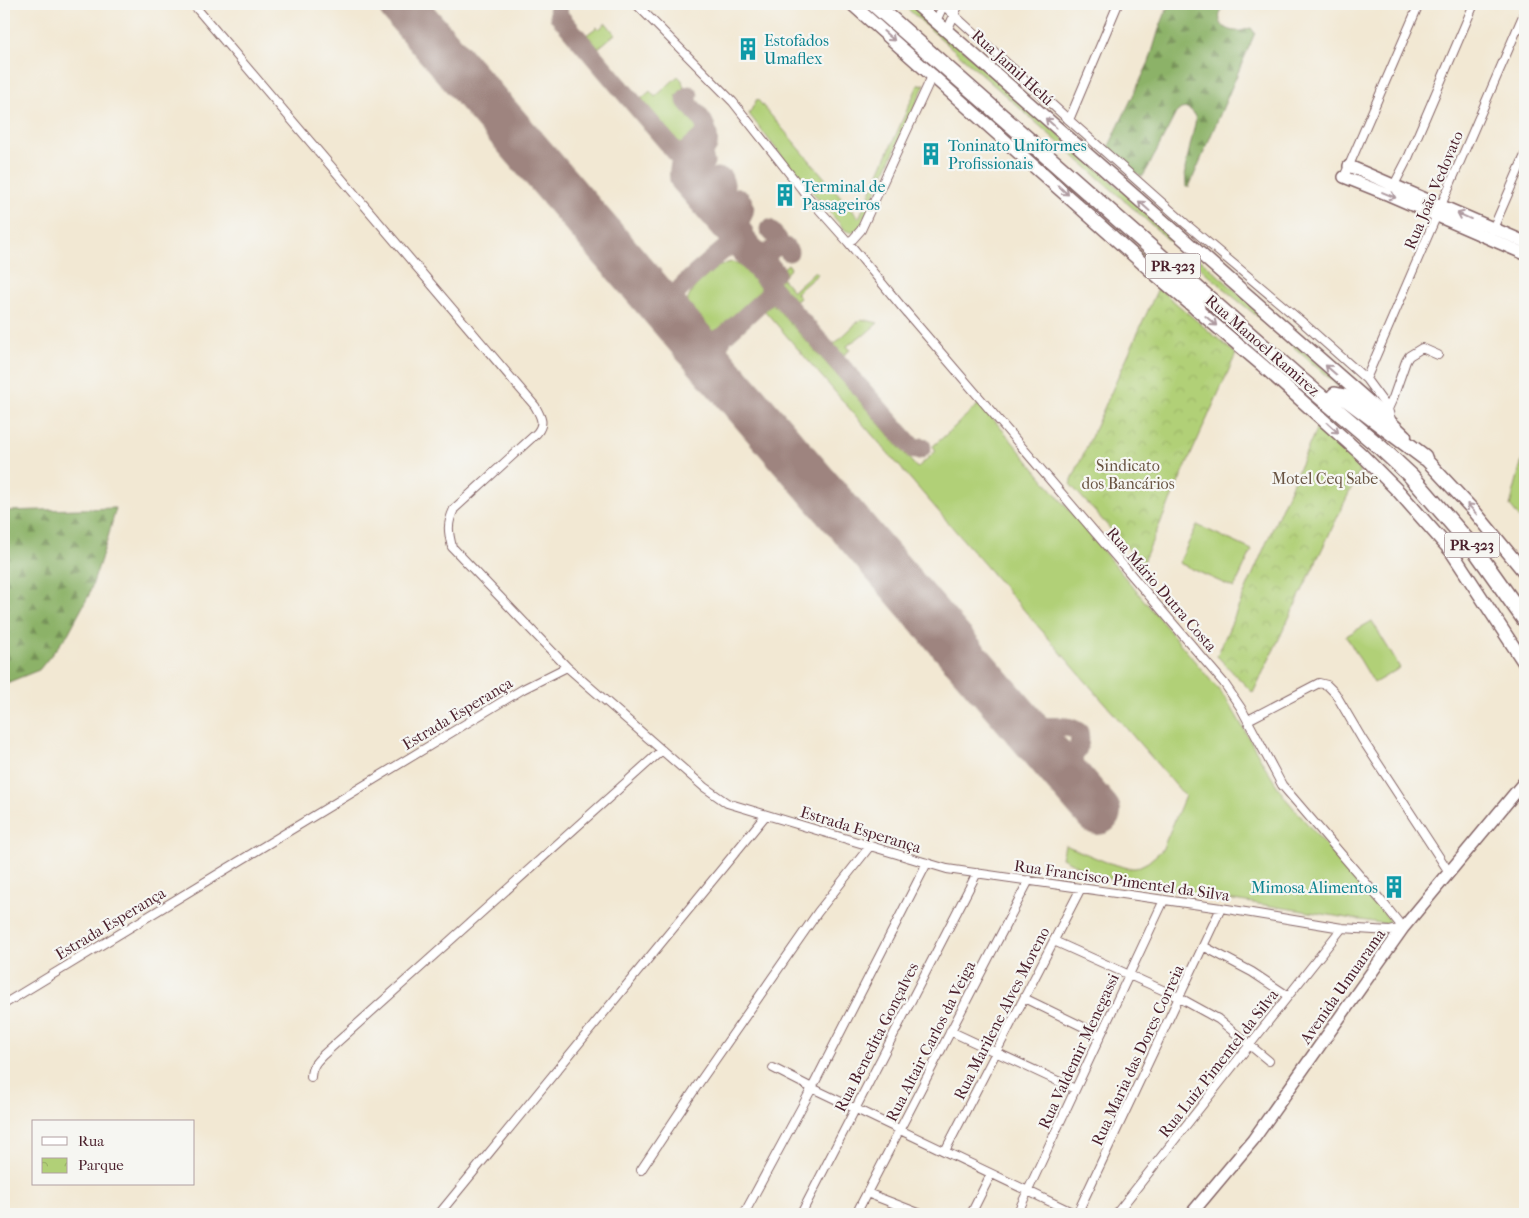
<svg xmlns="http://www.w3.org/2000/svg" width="1529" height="1218" font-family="'IM FELL French Canon',serif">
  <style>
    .green { fill: #b1d077; stroke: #7e7851 }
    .forest { fill: url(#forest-firs); stroke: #6b684a }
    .park { fill: url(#park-crowns); stroke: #7e7851 }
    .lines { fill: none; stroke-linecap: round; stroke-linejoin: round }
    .taxiway { stroke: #9e847f; stroke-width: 19 }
    .runway { stroke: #9e847f; stroke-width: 46 }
    .street-casing { stroke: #856566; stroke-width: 10 }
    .secondary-casing { stroke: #856566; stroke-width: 14 }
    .primary-casing { stroke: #856566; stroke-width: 15 }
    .highway-casing { stroke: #856566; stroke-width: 18 }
    .street { stroke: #fff; stroke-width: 8 }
    .secondary { stroke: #fff; stroke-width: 11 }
    .primary { stroke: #fff; stroke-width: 12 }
    .highway { stroke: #fff; stroke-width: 15 }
    .oneway { stroke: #ae9aa0 }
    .labels { text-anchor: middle; stroke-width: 4.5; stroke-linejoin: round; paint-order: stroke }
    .shield { fill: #f6f6f2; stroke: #7e6067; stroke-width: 1 }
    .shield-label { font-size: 15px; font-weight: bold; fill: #4a1f2b }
    .culture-label { font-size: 16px; fill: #0d838f; stroke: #f6f6f2; text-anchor: start }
    .street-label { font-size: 16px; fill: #4a1f2b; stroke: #f6f6f2 }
    .park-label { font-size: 16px; fill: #695442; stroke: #f6f6f2 }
  </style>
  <defs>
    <pattern id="forest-firs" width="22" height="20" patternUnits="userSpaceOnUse" patternTransform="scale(1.25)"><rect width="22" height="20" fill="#8cb268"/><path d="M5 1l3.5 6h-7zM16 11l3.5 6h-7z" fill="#749056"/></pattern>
    <pattern id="park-crowns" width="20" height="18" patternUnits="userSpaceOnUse" patternTransform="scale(1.25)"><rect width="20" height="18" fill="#b1d077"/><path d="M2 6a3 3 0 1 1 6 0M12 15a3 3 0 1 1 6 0" fill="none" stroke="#9ab267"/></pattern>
  </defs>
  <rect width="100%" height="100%" fill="#f6f6f2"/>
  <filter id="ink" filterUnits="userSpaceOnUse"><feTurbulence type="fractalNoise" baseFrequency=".02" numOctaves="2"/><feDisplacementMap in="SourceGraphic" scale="10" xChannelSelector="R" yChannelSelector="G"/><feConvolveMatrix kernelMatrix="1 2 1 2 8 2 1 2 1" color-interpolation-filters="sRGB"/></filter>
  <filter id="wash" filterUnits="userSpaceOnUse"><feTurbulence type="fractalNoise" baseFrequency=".0096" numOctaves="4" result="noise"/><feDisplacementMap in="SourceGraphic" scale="20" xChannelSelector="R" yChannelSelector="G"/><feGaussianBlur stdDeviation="1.12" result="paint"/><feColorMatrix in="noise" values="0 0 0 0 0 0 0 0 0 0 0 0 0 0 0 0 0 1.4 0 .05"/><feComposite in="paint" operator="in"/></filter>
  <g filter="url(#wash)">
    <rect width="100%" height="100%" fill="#f2e8d3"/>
    <!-- green -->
    <path class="green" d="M857,4H866L1056,172L1160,270L1176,286Z
      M902,4H911L1356,397L1345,392L1273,329L1231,295Z
      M606,23L615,34L596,50L585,36L597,27L599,29Z
      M678,76L682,80L684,89L676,96L703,128L699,134L682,149L639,101L650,91L655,97Z
      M925,84L860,227C854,232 852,234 845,230L784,159L749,114L757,99L859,218L918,85Z
      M732,262C749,265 756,278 767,291L711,340C687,315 675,304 705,277C714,270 720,264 732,262Z
      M788,264L791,268L782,278L793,291L815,271L818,274L796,293L800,298L793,304L770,280Z
      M772,303L845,384L917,468L936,451L933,446C950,432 964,417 980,403L1227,700C1247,733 1264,768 1286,799L1383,912L1390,920L1386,924L1138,885L1097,876L1062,858L1065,845L1106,862L1128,868H1136L1148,862L1162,850L1185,796L765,311V306Z
      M861,319L878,323L863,336L862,335L847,346L850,350L839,359L830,348Z
      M1525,448V525L1510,506Z
      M1197,525L1252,550L1234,588L1179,563Z
      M1372,621L1400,668L1374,683L1346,636Z"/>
    <!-- forest -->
    <path class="forest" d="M1169,4H1178C1180,9 1188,8 1193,8L1196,4H1227C1214,14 1219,30 1235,31C1241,32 1246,29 1251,28L1255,33L1189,187H1186L1185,169L1196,119L1192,111L1187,108L1181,109L1176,113L1149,166L1143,176H1140L1107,150L1149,62L1159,29Z
      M116,508L107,541L89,595L68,634L39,670L4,684V511Z"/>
    <!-- park -->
    <path class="park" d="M1158,288L1236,354L1142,564L1070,484Z
      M1317,427L1362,466L1253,693L1217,656Z"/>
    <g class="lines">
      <!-- taxiway -->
      <path class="taxiway" d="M558,7L559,16L744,232L745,237L776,272
        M689,95L686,98V101C698,114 711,126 708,146
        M696,168L701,167L705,162L703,156L699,154
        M701,201L708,199L725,184L723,178L717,177L712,180L711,185
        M713,211L718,208H723L737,197C749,204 745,213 739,222
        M769,229L778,239V245
        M722,231H729L734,236L735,241L728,246L733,245L738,249L915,450H919L922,447
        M754,265L778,245L785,247L789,252
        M648,290C659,296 667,297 678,291
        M677,324C672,315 670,307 674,297C679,286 717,256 728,246L730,242L729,238L680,182C678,178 678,175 679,170C680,152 691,147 704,135
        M693,343H710L724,336
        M712,364L716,349L724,336L774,290
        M1020,721C1039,733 1063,720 1079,732C1083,749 1072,758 1060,769"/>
      <!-- runway -->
      <path class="runway" d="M401,4L1098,812"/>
    </g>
  </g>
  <g filter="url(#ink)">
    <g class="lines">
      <defs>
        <path id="street" d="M193,4L535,406C541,417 545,423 537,433L454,509C447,524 448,531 452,547L567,667
          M636,4L733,102L808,197L848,242L853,239L861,230L933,74
          M942,4L1069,120L1186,224L1301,321L1366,379L1388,409L1392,423
          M936,21L944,4
          M947,31L959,4
          M1069,120L1118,4
          M1344,177L1419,4
          M1394,185L1408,158L1474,4
          M1492,231L1525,155
          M1366,379L1525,11
          M1388,409L1393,398L1406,361L1409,356L1422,348L1438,355
          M1248,720L1319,683L1327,685L1335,693L1362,739L1449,872
          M1054,941L1178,997L1218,1019L1269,1061
          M1203,946L1252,972L1288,996
          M1024,998L1100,1035
          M4,1004L523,689L567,667L704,787L727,803L947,869L1221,908L1342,928L1390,931L1403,928L1384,904L1282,785L1241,708L1224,683L901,306L848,242
          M950,1031L1075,1089
          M773,1068L812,1088L1076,1214
          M311,1077C311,1067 317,1061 323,1055L662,750
          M945,1151L1081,888
          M641,1170L701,1080L818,912L870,846
          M867,1193L921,1214
          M439,1214L766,815
          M744,1214L812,1088L927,863
          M801,1214L977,873
          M856,1214L1029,880
          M971,1214L991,1174
          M1017,1214L1164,900
          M1077,1214L1221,908
          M1116,1214L1342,928"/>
        <path id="secondary" d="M1349,166L1525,242
          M1344,177L1389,195L1525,254
          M1191,1214L1253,1140L1403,928L1525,781"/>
        <path id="primary" d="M852,4L1149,269L1262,365L1361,454L1399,492L1451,551L1525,664
          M916,4L1368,401L1405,436
          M1418,451L1475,512L1525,573"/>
        <path id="highway" d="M874,4L1301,380L1381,448L1411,476L1476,551L1525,620
          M1167,273L1193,300L1197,308
          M1335,395L1344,397L1424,457"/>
      </defs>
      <!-- street casing -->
      <use href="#street" class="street-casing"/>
      <!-- secondary casing -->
      <use href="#secondary" class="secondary-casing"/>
      <!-- primary casing -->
      <use href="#primary" class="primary-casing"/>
      <!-- highway casing -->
      <use href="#highway" class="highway-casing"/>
      <!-- street -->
      <use href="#street" class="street"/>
      <!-- secondary -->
      <use href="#secondary" class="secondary"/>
      <!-- primary -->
      <use href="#primary" class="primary"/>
      <!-- highway -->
      <use href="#highway" class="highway"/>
    </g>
    <!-- one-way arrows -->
    <defs><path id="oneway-shaft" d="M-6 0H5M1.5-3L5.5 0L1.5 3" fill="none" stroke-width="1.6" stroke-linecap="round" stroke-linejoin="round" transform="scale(1.25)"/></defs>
    <g class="oneway">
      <use href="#oneway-shaft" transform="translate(889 36) rotate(41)"/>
      <use href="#oneway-shaft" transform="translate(1051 123) rotate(-138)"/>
      <use href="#oneway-shaft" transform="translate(1063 190) rotate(42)"/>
      <use href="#oneway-shaft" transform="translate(1389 195) rotate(23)"/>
      <use href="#oneway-shaft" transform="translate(1144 206) rotate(-138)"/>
      <use href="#oneway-shaft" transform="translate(1464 216) rotate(-156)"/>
      <use href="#oneway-shaft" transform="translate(1211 321) rotate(41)"/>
      <use href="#oneway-shaft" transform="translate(1331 370) rotate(-139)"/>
      <use href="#oneway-shaft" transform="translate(1333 428) rotate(42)"/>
      <use href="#oneway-shaft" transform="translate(1472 509) rotate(-132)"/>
    </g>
  </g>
  <!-- icons -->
  <defs>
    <symbol id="building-bare" viewBox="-9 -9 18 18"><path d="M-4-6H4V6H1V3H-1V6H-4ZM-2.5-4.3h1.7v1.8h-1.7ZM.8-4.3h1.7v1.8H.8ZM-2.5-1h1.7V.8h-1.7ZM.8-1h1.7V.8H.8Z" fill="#0f9aa8" stroke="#f6f6f2" stroke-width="2.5" paint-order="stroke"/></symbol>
  </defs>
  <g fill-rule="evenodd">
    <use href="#building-bare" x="732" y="33" width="32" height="32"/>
    <use href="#building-bare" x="915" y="138" width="32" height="32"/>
    <use href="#building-bare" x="769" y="179" width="32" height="32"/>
    <use href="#building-bare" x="1378" y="871" width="32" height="32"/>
  </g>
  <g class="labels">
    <!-- shield labels -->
    <g class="shield">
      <rect x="1145.5" y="253.5" width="55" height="25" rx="4"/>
      <rect x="1444.5" y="532.5" width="55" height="25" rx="4"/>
    </g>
    <g class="shield-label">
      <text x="1173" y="271">PR-323</text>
      <text x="1472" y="550">PR-323</text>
    </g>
    <!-- culture labels -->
    <g class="culture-label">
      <text x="764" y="46">Estofados<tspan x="764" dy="18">Umaflex</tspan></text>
      <text x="948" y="151">Toninato Uniformes<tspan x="948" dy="18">Profissionais</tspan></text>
      <text x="802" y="192">Terminal de<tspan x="802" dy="18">Passageiros</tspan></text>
      <text x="1378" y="893" text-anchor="end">Mimosa Alimentos</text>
    </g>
    <!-- street labels -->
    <g class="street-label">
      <text transform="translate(1013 67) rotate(42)" y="6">Rua Jamil Helú</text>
      <text transform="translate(1433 190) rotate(-67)" y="6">Rua João Vedovato</text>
      <text transform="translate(1263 345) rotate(41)" y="6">Rua Manoel Ramirez</text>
      <text transform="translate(1162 589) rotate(49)" y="6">Rua Mário Dutra Costa</text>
      <text transform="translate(457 713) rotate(-31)" y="6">Estrada Esperança</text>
      <text transform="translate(861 829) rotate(17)" y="6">Estrada Esperança</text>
      <text transform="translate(1122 880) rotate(8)" y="6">Rua Francisco Pimentel da Silva</text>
      <text transform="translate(110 923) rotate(-31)" y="6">Estrada Esperança</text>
      <text transform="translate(1342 986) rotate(-55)" y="6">Avenida Umuarama</text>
      <text transform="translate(1001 1013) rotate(-63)" y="6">Rua Marilene Alves Moreno</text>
      <text transform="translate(876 1037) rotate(-63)" y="6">Rua Benedita Gonçalves</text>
      <text transform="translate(930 1041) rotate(-63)" y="6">Rua Altair Carlos da Veiga</text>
      <text transform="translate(1078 1051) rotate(-65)" y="6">Rua Valdemir Menegassi</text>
      <text transform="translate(1137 1055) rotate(-65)" y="6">Rua Maria das Dores Correia</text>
      <text transform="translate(1218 1063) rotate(-52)" y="6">Rua Luiz Pimentel da Silva</text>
    </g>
    <!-- park labels -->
    <g class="park-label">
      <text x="1128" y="471">Sindicato<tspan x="1128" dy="18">dos Bancários</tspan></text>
      <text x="1325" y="484">Motel Ceq Sabe</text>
    </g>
  </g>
  <!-- margin -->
  <rect width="1529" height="1218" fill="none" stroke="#f6f6f2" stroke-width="20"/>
  <!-- legend -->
  <rect x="32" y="1120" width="162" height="65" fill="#f6f6f2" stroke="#b1a0a2"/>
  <rect x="42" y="1137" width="25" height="8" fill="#ffffff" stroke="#b1a0a2"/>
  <text x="78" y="1146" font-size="15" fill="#4a1f2b">Rua</text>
  <rect x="42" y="1158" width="25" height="15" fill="url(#park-crowns)" stroke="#b1a0a2"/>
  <text x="78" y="1170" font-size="15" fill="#4a1f2b">Parque</text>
</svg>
